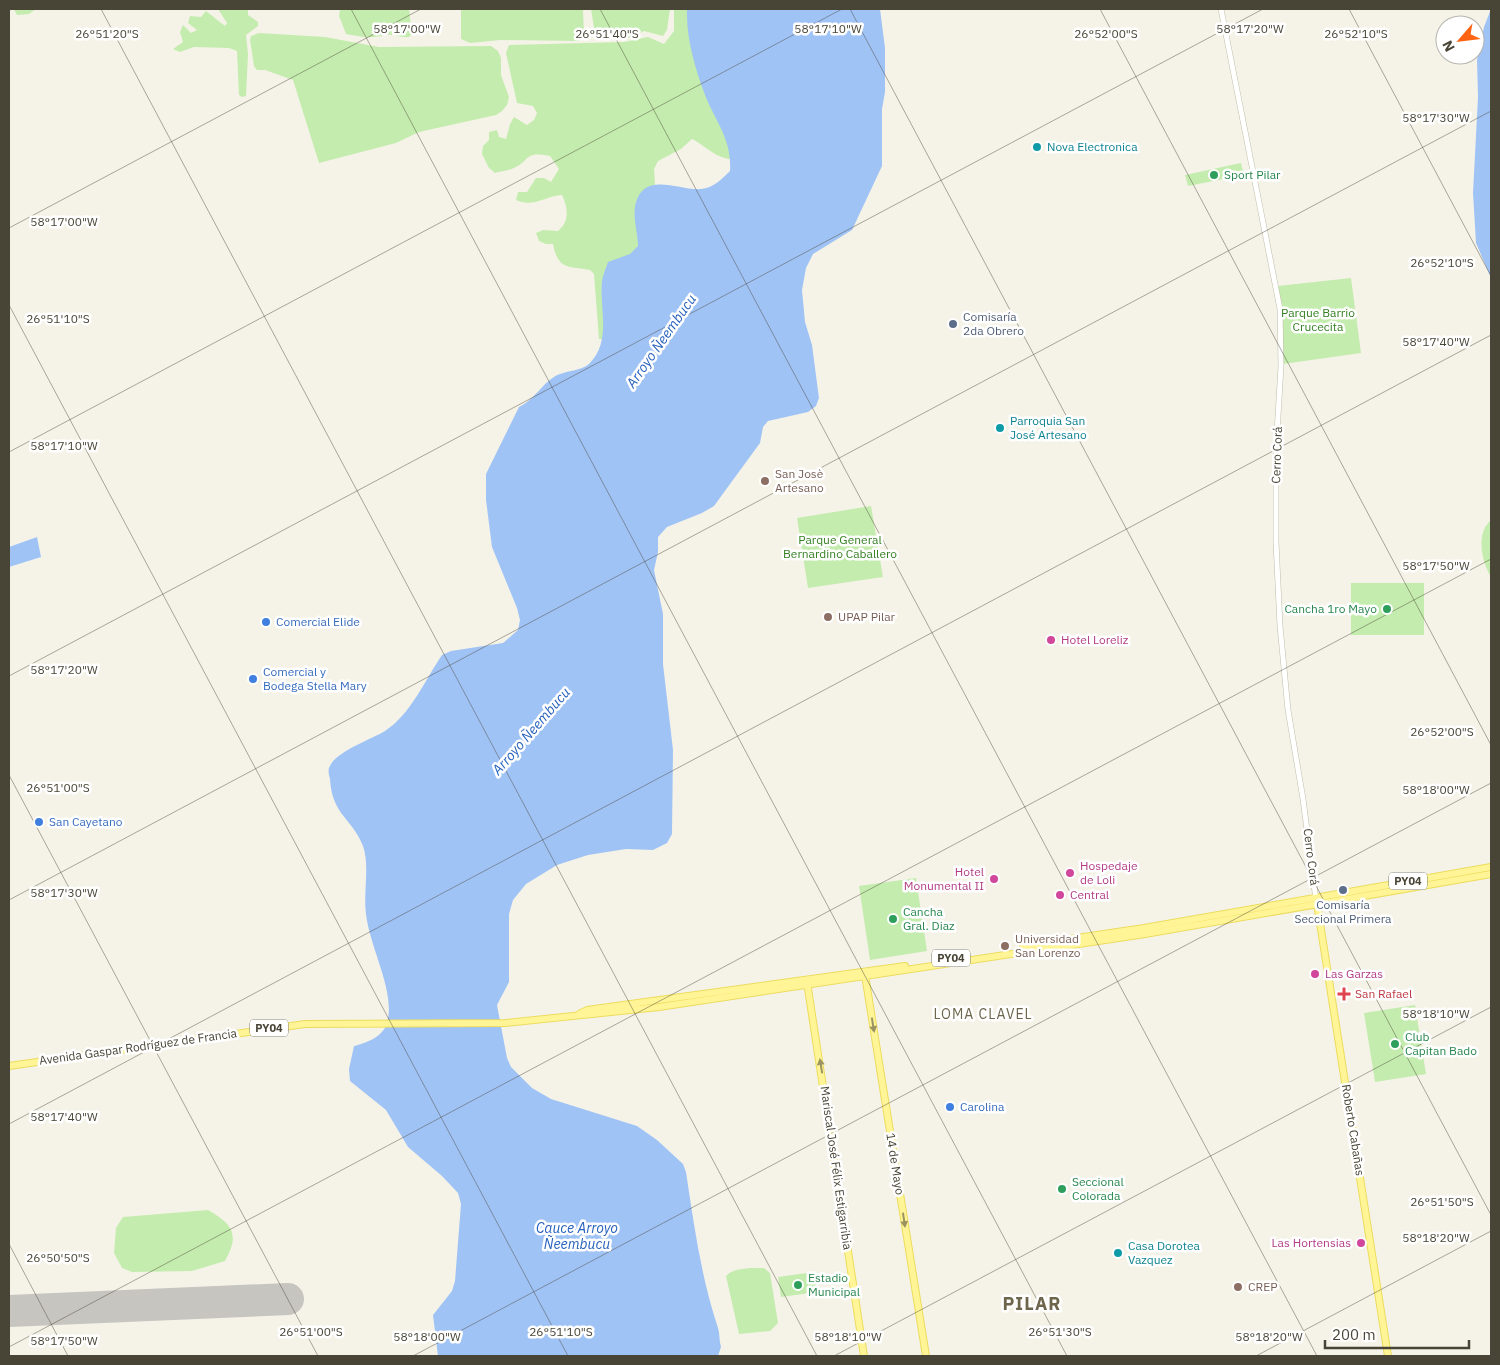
<svg xmlns="http://www.w3.org/2000/svg" width="1500" height="1365" font-family="'IBM Plex Sans',sans-serif">
  <style>
    .green { fill: #c4ecae }
    .water { fill: #a0c3f6 }
    .lines { fill: none; stroke-linecap: round; stroke-linejoin: round }
    .runway { stroke: #c6c5c0; stroke-width: 32 }
    .minor-casing { stroke: #c1bea9; stroke-width: 6 }
    .major-casing { stroke: #ecdc5e; stroke-width: 8 }
    .minor { stroke: #fff; stroke-width: 5 }
    .major { stroke: #fff597; stroke-width: 6 }
    .oneway { fill: #9b9462 }
    .ticks { fill: none; stroke: #494536; stroke-width: 1; stroke-opacity: 0.45 }
    .culture-dot { fill: #0f9aa8; stroke: #fff; stroke-width: 2 }
    .leisure-dot { fill: #2e9e5b; stroke: #fff; stroke-width: 2 }
    .service-dot { fill: #5c6f8a; stroke: #fff; stroke-width: 2 }
    .education-dot { fill: #8d6e63; stroke: #fff; stroke-width: 2 }
    .shop-dot { fill: #3f7fe0; stroke: #fff; stroke-width: 2 }
    .hotel-dot { fill: #d1479c; stroke: #fff; stroke-width: 2 }
    .health-dot { fill: #e0444e; stroke: #fff; stroke-width: 2 }
    .labels { text-anchor: middle; stroke-width: 5; stroke-linejoin: round; paint-order: stroke }
    .shield { fill: #fff; stroke: #807d72; stroke-width: 1 }
    .shield-label { font-size: 11px; font-weight: bold; fill: #494536 }
    .culture-label { font-size: 12px; fill: #0d838f; stroke: #fff; text-anchor: start }
    .leisure-label { font-size: 12px; fill: #27864d; stroke: #fff; text-anchor: start }
    .park-label { font-size: 12px; fill: #358024; stroke: #fff }
    .service-label { font-size: 12px; fill: #4e5e75; stroke: #fff; text-anchor: start }
    .street-label { font-size: 12px; fill: #494536; stroke: #fff }
    .education-label { font-size: 12px; fill: #785e54; stroke: #fff; text-anchor: start }
    .shop-label { font-size: 12px; fill: #366cbe; stroke: #fff; text-anchor: start }
    .hotel-label { font-size: 12px; fill: #b23c85; stroke: #fff; text-anchor: start }
    .health-label { font-size: 12px; fill: #be3a42; stroke: #fff; text-anchor: start }
    .water-label { font-size: 14px; font-style: italic; fill: #2661bd; stroke: #fff }
    .neighbourhood-label { font-size: 14px; letter-spacing: 1px; fill: #6d664c; stroke: #fff }
    .district-label { font-size: 18px; font-weight: bold; letter-spacing: 1px; fill: #6d664c; stroke: #fff }
    .ticks-label { font-size: 12px; text-anchor: middle; fill: #494536; stroke: #fff; stroke-width: 5; stroke-linejoin: round; paint-order: stroke }
  </style>
  <rect width="100%" height="100%" fill="#f5f3e8"/>
  <!-- green -->
  <path class="green" d="M14,9H36L29,14L17,15Z
    M218,9H248V15L258,22V26L246,35L248,54L246,96L242,97L239,95L237,51L229,48L194,47L180,52L173,49L183,42L180,32L183,25L191,33L197,30L188,23L190,16L201,17L206,11L225,26L227,23Z
    M340,9H409L412,34L409,37C402,38 392,34 385,35C369,39 363,37 346,34L339,16Z
    M461,9H583L584,37L579,41L500,40L470,43L461,39Z
    M591,9H670L667,30L663,36L644,31L629,38L596,40Z
    M674,9H690L734,159C717,160 706,146 692,139L681,149L658,161L654,169L655,184L648,215L608,340L599,339L594,274L590,270C570,266 558,271 553,244H546L539,241L536,233L543,230L558,231C570,221 568,208 562,195C545,196 533,208 516,200L518,192H527L536,178H544L551,182L559,169L550,156C524,151 532,159 514,168C508,171 501,171 495,173L489,168L482,154L483,146L489,140V132L497,130L499,137L506,139L510,124L514,117L527,125L534,120L537,113L533,106L517,103L506,53L509,45L624,42L648,37L664,44L674,31Z
    M259,33L325,37L379,47L491,46L498,51L501,58V75L509,97L507,105L502,111L496,115L419,132L396,143L319,163L293,80L265,70H257L254,66L250,40L251,36Z
    M1241,163L1244,175L1188,186L1185,175Z
    M1351,278L1361,353L1283,364L1278,286Z
    M871,506L883,577L808,588L797,518Z
    M1491,520V577C1482,562 1475,534 1491,520Z
    M1351,583H1424V635H1351Z
    M916,878L927,951L870,960L859,886Z
    M1415,1005L1426,1074L1375,1082L1364,1013Z
    M208,1210C233,1224 240,1235 225,1261L192,1271L132,1272L122,1268L114,1253L116,1228L123,1217Z
    M764,1268L770,1273L778,1323L770,1331L739,1334L726,1276C734,1267 753,1268 764,1268Z
    M814,1272L817,1292L781,1297L778,1277Z"/>
  <!-- water -->
  <path class="water" d="M687,9H880L885,48V92L882,109V166L852,230L813,254L806,268L802,290L805,322L812,345L819,398L816,406L808,412L768,421L763,427L760,443L714,506L702,513L667,527L658,537V552L654,570L663,614V664L673,750L672,834L667,843L653,850L626,849L588,855L557,865L526,884L513,900L509,914V982L497,1005L507,1058L511,1067L532,1088L551,1099L637,1126L657,1140L683,1164L686,1172C694,1225 701,1277 718,1328C720,1334 719,1341 721,1347L718,1356H438L433,1315L452,1291L455,1281L461,1204L458,1193L442,1176L408,1147L386,1110L350,1081L349,1069L354,1046C366,1043 383,1037 387,1023C396,992 370,949 366,914C363,892 370,866 363,846C352,818 332,815 330,779C329,776 328,770 329,768C334,752 372,739 385,731C411,714 425,680 442,655L451,651L503,643L518,630L520,620L517,608L492,547L486,500V474L519,407C534,400 541,385 554,377C564,370 581,372 590,363C612,340 599,308 602,281C603,275 606,268 608,262L630,254L638,246C638,234 633,219 635,207C642,169 679,191 701,189C713,188 722,179 730,171C732,139 716,123 705,95C695,68 686,38 687,9Z
    M1491,9V278L1476,243L1473,193L1478,97L1477,60L1484,27Z
    M37,537L41,557L9,567V547Z"/>
  <g class="lines">
    <!-- runway -->
    <path class="runway" d="M9,1311L288,1299"/>
    <defs>
      <path id="minor" d="M1221,9L1280,309L1281,366L1276,450V542L1280,626L1288,710L1303,799L1316,900"/>
      <path id="major" d="M1317,904L1388,1356
        M1023,946L1144,928L1491,867
        M865,975L926,1356
        M807,982L864,1356
        M579,1014L587,1010L905,966
        M9,1066L305,1024L506,1023L659,1007L1145,934L1491,874"/>
    </defs>
    <!-- minor casing -->
    <use href="#minor" class="minor-casing"/>
    <!-- major casing -->
    <use href="#major" class="major-casing"/>
    <!-- minor -->
    <use href="#minor" class="minor"/>
    <!-- major -->
    <use href="#major" class="major"/>
  </g>
  <!-- one-way arrows -->
  <defs><path id="oneway-solid" d="M-6-.8H1V-3.2L6.5 0L1 3.2V.8H-6Z" transform="scale(1.25)"/></defs>
  <g class="oneway">
    <use href="#oneway-solid" transform="translate(873 1025) rotate(81)"/>
    <use href="#oneway-solid" transform="translate(821 1066) rotate(-99)"/>
    <use href="#oneway-solid" transform="translate(904 1220) rotate(82)"/>
  </g>
  <!-- ticks -->
  <path class="ticks" d="M101,9L817,1356M351,9L1067,1356M600,9L1317,1356M850,9L1491,1215M1100,9L1491,745M1349,9L1491,276M9,228L421,9M9,305L568,1356M9,452L842,9M9,676L1263,9M9,775L318,1356M9,900L1491,111M9,1124L1491,335M9,1244L68,1356M9,1347L1491,559M413,1356L1491,783M834,1356L1491,1007M1256,1356L1491,1231"/>
  <!-- markers -->
  <g class="culture-dot">
    <circle cx="1037" cy="147" r="5"/>
    <circle cx="1000" cy="428" r="5"/>
    <circle cx="1118" cy="1253" r="5"/>
  </g>
  <g class="leisure-dot">
    <circle cx="1214" cy="175" r="5"/>
    <circle cx="1387" cy="609" r="5"/>
    <circle cx="893" cy="919" r="5"/>
    <circle cx="1395" cy="1044" r="5"/>
    <circle cx="1062" cy="1189" r="5"/>
    <circle cx="798" cy="1285" r="5"/>
  </g>
  <g class="service-dot">
    <circle cx="953" cy="324" r="5"/>
    <circle cx="1343" cy="890" r="5"/>
  </g>
  <g class="education-dot">
    <circle cx="765" cy="481" r="5"/>
    <circle cx="828" cy="617" r="5"/>
    <circle cx="1005" cy="946" r="5"/>
    <circle cx="1238" cy="1287" r="5"/>
  </g>
  <g class="shop-dot">
    <circle cx="266" cy="622" r="5"/>
    <circle cx="253" cy="679" r="5"/>
    <circle cx="39" cy="822" r="5"/>
    <circle cx="950" cy="1107" r="5"/>
  </g>
  <g class="hotel-dot">
    <circle cx="1051" cy="640" r="5"/>
    <circle cx="1070" cy="873" r="5"/>
    <circle cx="994" cy="879" r="5"/>
    <circle cx="1060" cy="895" r="5"/>
    <circle cx="1315" cy="974" r="5"/>
    <circle cx="1361" cy="1243" r="5"/>
  </g>
  <path class="health-dot" d="M1341.5 986.5h5v5h5v5h-5v5h-5v-5h-5v-5h5z"/>
  <g class="labels">
    <!-- shield labels -->
    <g class="shield">
      <rect x="1389" y="872.5" width="38" height="17" rx="4"/>
      <rect x="932" y="949.5" width="38" height="17" rx="4"/>
      <rect x="250" y="1019.5" width="38" height="17" rx="4"/>
    </g>
    <g class="shield-label">
      <text x="1408" y="885">PY04</text>
      <text x="951" y="962">PY04</text>
      <text x="269" y="1032">PY04</text>
    </g>
    <!-- culture labels -->
    <g class="culture-label">
      <text x="1047" y="151">Nova Electronica</text>
      <text x="1010" y="425">Parroquia San<tspan x="1010" dy="14">José Artesano</tspan></text>
      <text x="1128" y="1250">Casa Dorotea<tspan x="1128" dy="14">Vazquez</tspan></text>
    </g>
    <!-- leisure labels -->
    <g class="leisure-label">
      <text x="1224" y="179">Sport Pilar</text>
      <text x="1377" y="613" text-anchor="end">Cancha 1ro Mayo</text>
      <text x="903" y="916">Cancha<tspan x="903" dy="14">Gral. Diaz</tspan></text>
      <text x="1405" y="1041">Club<tspan x="1405" dy="14">Capitan Bado</tspan></text>
      <text x="1072" y="1186">Seccional<tspan x="1072" dy="14">Colorada</tspan></text>
      <text x="808" y="1282">Estadio<tspan x="808" dy="14">Municipal</tspan></text>
    </g>
    <!-- park labels -->
    <g class="park-label">
      <text x="1318" y="317">Parque Barrio<tspan x="1318" dy="14">Crucecita</tspan></text>
      <text x="840" y="544">Parque General<tspan x="840" dy="14">Bernardino Caballero</tspan></text>
    </g>
    <!-- service labels -->
    <g class="service-label">
      <text x="963" y="321">Comisaría<tspan x="963" dy="14">2da Obrero</tspan></text>
      <text x="1343" y="909" text-anchor="middle">Comisaría<tspan x="1343" dy="14">Seccional Primera</tspan></text>
    </g>
    <!-- street labels -->
    <g class="street-label">
      <text transform="translate(1277 455) rotate(-88)" y="4">Cerro Corá</text>
      <text transform="translate(1311 857) rotate(83)" y="4">Cerro Corá</text>
      <text transform="translate(138 1047) rotate(-8)" y="4">Avenida Gaspar Rodríguez de Francia</text>
      <text transform="translate(1353 1130) rotate(81)" y="4">Roberto Cabañas</text>
      <text transform="translate(895 1164) rotate(81)" y="4">14 de Mayo</text>
      <text transform="translate(836 1168) rotate(82)" y="4">Mariscal José Félix Estigarribia</text>
    </g>
    <!-- education labels -->
    <g class="education-label">
      <text x="775" y="478">San Josè<tspan x="775" dy="14">Artesano</tspan></text>
      <text x="838" y="621">UPAP Pilar</text>
      <text x="1015" y="943">Universidad<tspan x="1015" dy="14">San Lorenzo</tspan></text>
      <text x="1248" y="1291">CREP</text>
    </g>
    <!-- shop labels -->
    <g class="shop-label">
      <text x="276" y="626">Comercial Elide</text>
      <text x="263" y="676">Comercial y<tspan x="263" dy="14">Bodega Stella Mary</tspan></text>
      <text x="49" y="826">San Cayetano</text>
      <text x="960" y="1111">Carolina</text>
    </g>
    <!-- hotel labels -->
    <g class="hotel-label">
      <text x="1061" y="644">Hotel Loreliz</text>
      <text x="1080" y="870">Hospedaje<tspan x="1080" dy="14">de Loli</tspan></text>
      <text x="984" y="876" text-anchor="end">Hotel<tspan x="984" dy="14">Monumental II</tspan></text>
      <text x="1070" y="899">Central</text>
      <text x="1325" y="978">Las Garzas</text>
      <text x="1351" y="1247" text-anchor="end">Las Hortensias</text>
    </g>
    <!-- health labels -->
    <g class="health-label">
      <text x="1355" y="998">San Rafael</text>
    </g>
    <!-- water labels -->
    <g class="water-label">
      <text transform="translate(661 341) rotate(-55)" y="5">Arroyo Ñeembucu</text>
      <text transform="translate(531 731) rotate(-49)" y="5">Arroyo Ñeembucu</text>
      <text x="577" y="1233">Cauce Arroyo<tspan x="577" dy="16">Ñeembucu</tspan></text>
    </g>
    <!-- neighbourhood labels -->
    <g class="neighbourhood-label">
      <text x="983" y="1019">LOMA CLAVEL</text>
    </g>
    <!-- district labels -->
    <g class="district-label">
      <text x="1032" y="1310">PILAR</text>
    </g>
  </g>
  <g class="ticks-label">
    <text x="828" y="33">58°17'10"W</text>
    <text x="1250" y="33">58°17'20"W</text>
    <text x="407" y="33">58°17'00"W</text>
    <text x="107" y="38">26°51'20"S</text>
    <text x="607" y="38">26°51'40"S</text>
    <text x="1106" y="38">26°52'00"S</text>
    <text x="1356" y="38">26°52'10"S</text>
    <text x="1436" y="122">58°17'30"W</text>
    <text x="64" y="226">58°17'00"W</text>
    <text x="1442" y="267">26°52'10"S</text>
    <text x="58" y="323">26°51'10"S</text>
    <text x="1436" y="346">58°17'40"W</text>
    <text x="64" y="450">58°17'10"W</text>
    <text x="1436" y="570">58°17'50"W</text>
    <text x="64" y="674">58°17'20"W</text>
    <text x="1442" y="736">26°52'00"S</text>
    <text x="58" y="792">26°51'00"S</text>
    <text x="1436" y="794">58°18'00"W</text>
    <text x="64" y="897">58°17'30"W</text>
    <text x="1436" y="1018">58°18'10"W</text>
    <text x="64" y="1121">58°17'40"W</text>
    <text x="1442" y="1206">26°51'50"S</text>
    <text x="1436" y="1242">58°18'20"W</text>
    <text x="58" y="1262">26°50'50"S</text>
    <text x="311" y="1336">26°51'00"S</text>
    <text x="561" y="1336">26°51'10"S</text>
    <text x="1060" y="1336">26°51'30"S</text>
    <text x="427" y="1341">58°18'00"W</text>
    <text x="848" y="1341">58°18'10"W</text>
    <text x="1269" y="1341">58°18'20"W</text>
    <text x="64" y="1345">58°17'50"W</text>
  </g>
  <!-- border -->
  <rect width="1500" height="1365" fill="none" stroke="#494536" stroke-width="20"/>
  <!-- north arrow -->
  <g transform="translate(1460 40) rotate(242)"><circle r="24" fill="#ffffff" stroke="#b6b5af"/>
  <path d="M0-4L9 19L0 12L-9 19Z" fill="#ff6415"/>
  <text y="-8" font-size="14" font-weight="bold" text-anchor="middle" fill="#494536">N</text>
  </g>
  <!-- scale -->
  <path d="M1325 1340v8h144v-8" fill="none" stroke="#494536" stroke-width="2.5"/>
  <text x="1332" y="1340" font-size="15" fill="#494536" stroke="#ffffff" stroke-width="4" paint-order="stroke">200 m</text>
</svg>
